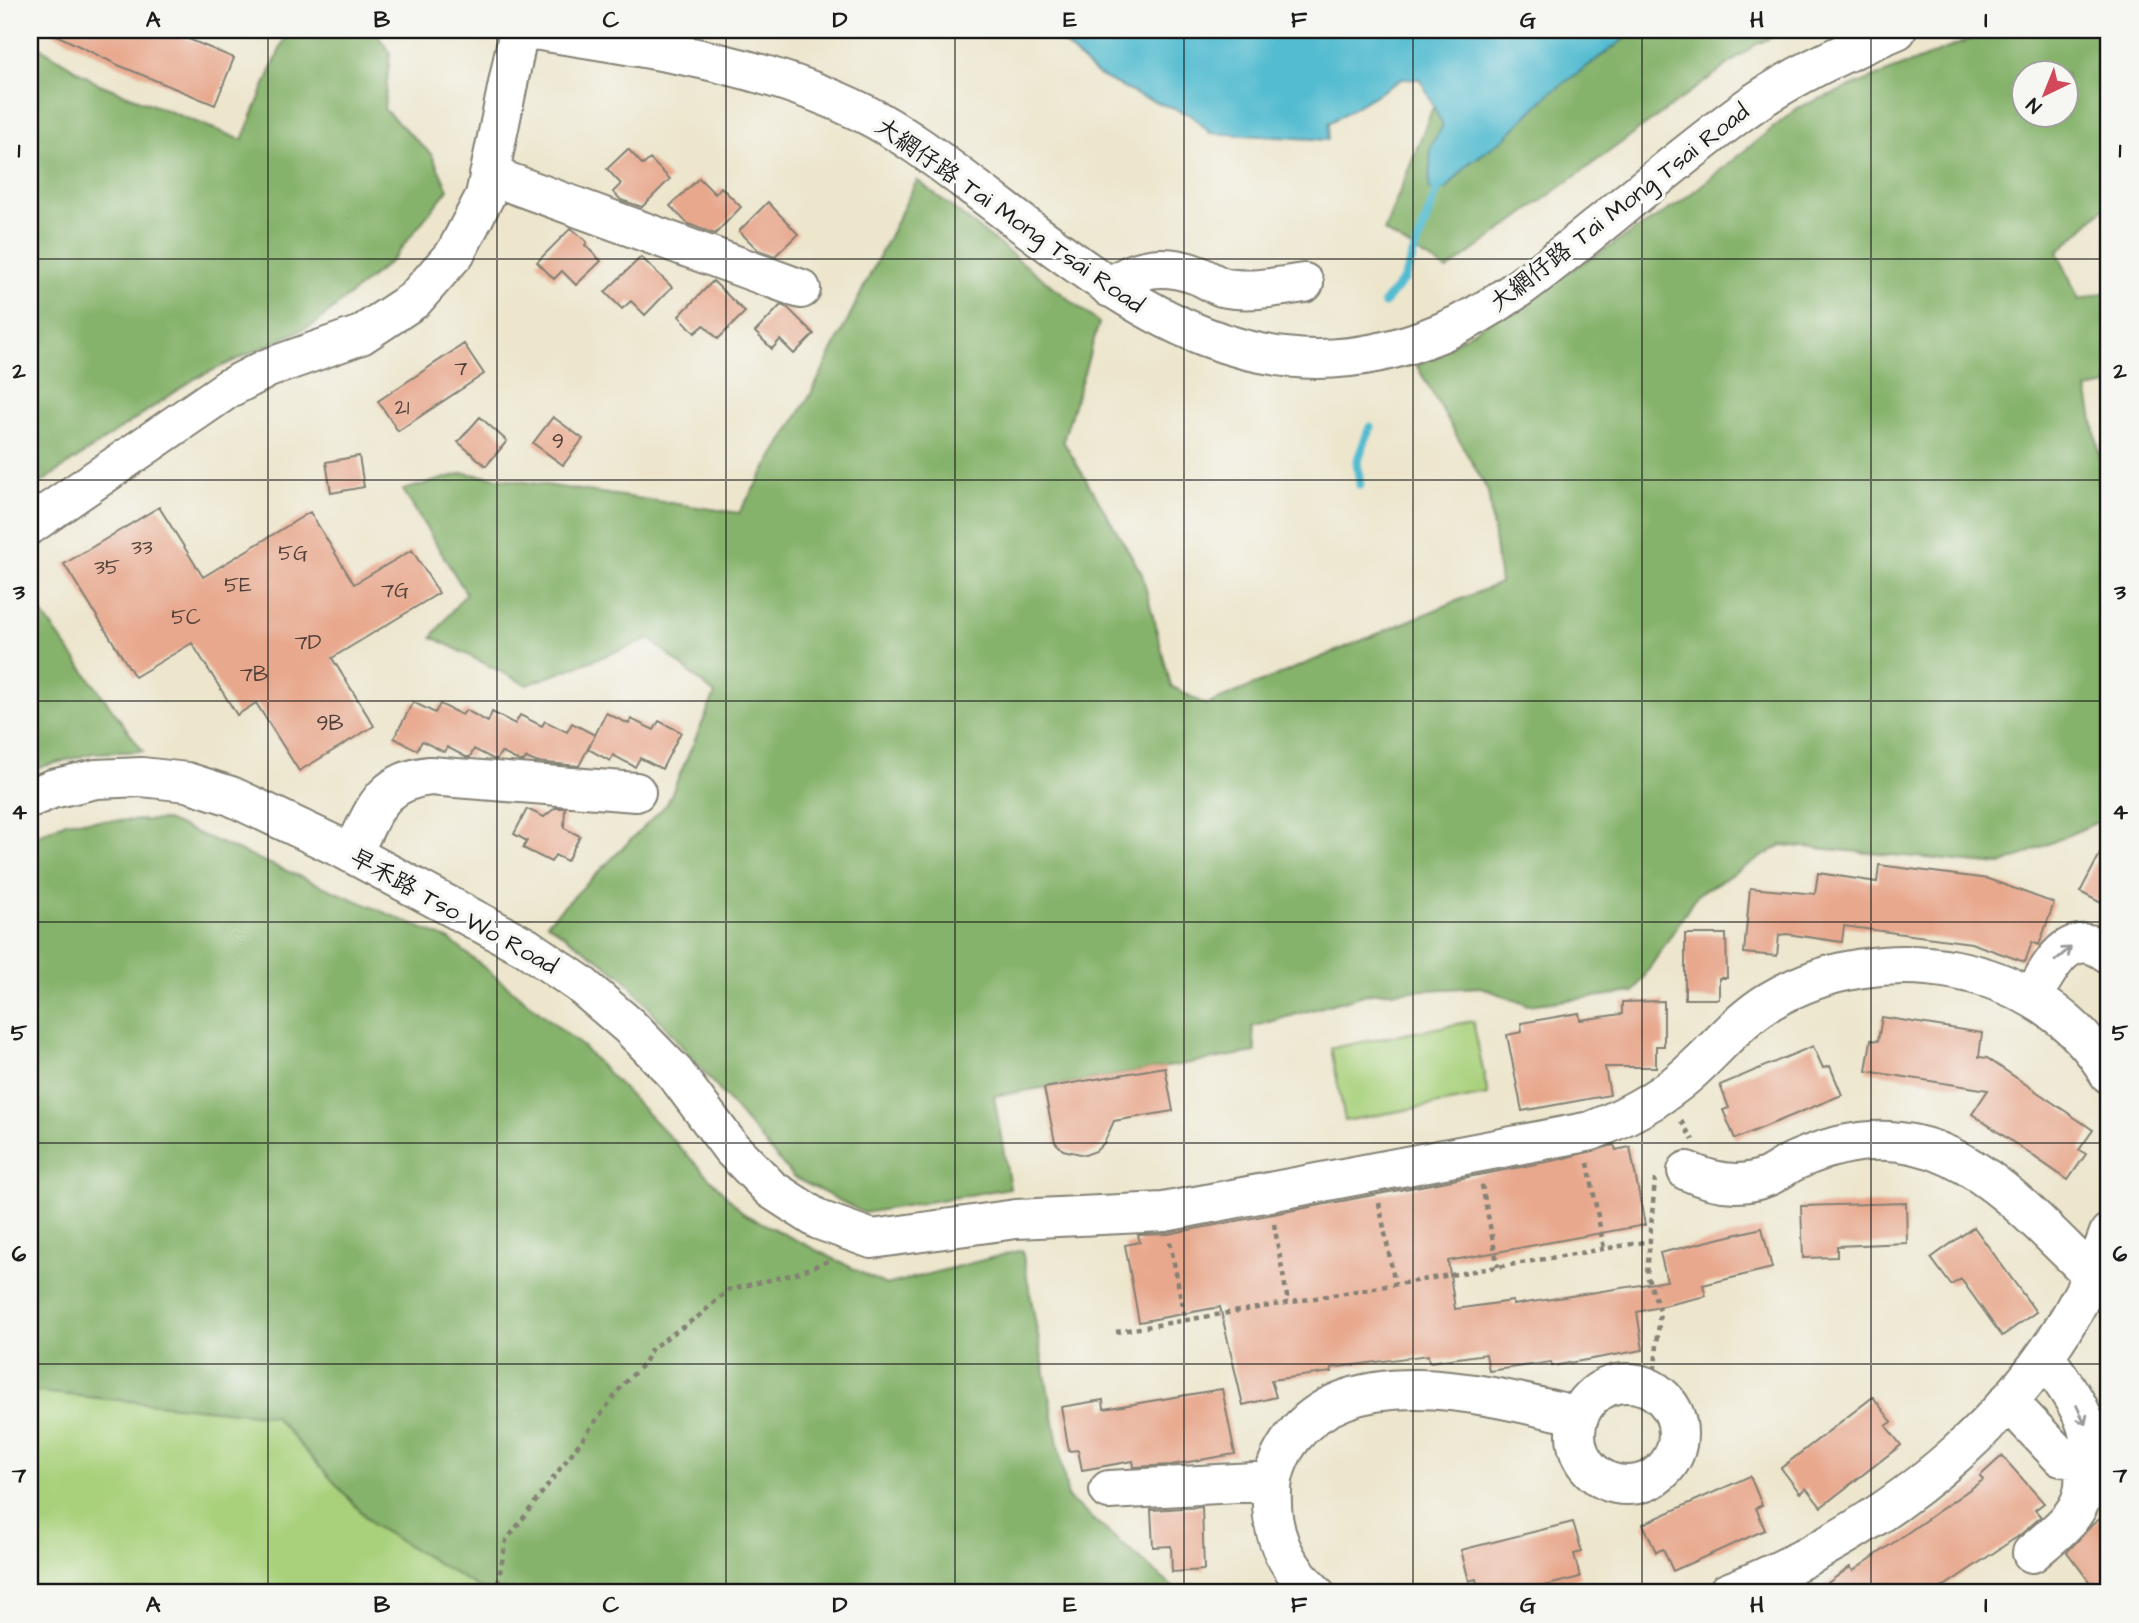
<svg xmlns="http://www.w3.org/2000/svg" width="2139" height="1623" font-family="'Architects Daughter','LXGW WenKai TC',sans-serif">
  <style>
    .green { fill: #a9d17c; stroke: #62764c; stroke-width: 2 }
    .forest { fill: #86b36c; stroke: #516844; stroke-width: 2; fill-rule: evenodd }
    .water { fill: #53bcd0; stroke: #386c76; stroke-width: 2 }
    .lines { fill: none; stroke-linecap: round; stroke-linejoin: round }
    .stream { stroke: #53bcd0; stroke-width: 9 }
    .building { fill: #e8a88d }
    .minor-casing { stroke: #848174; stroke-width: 42 }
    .path { stroke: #848174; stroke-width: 4.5; stroke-dasharray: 5 5; stroke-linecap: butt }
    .minor { stroke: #fff; stroke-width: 38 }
    .oneway { stroke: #999 }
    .grid { fill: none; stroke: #1c1c1c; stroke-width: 2; stroke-opacity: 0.55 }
    .labels { text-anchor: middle; stroke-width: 7; stroke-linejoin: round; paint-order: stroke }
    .number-label { font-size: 21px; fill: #4f3f38 }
    .street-label { font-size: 24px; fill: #1c1c1c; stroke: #f6f6f2 }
    .neatline { fill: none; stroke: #1c1c1c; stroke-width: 2.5 }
    .grid-label { font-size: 23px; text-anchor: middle; font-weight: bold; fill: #1c1c1c }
  </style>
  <rect width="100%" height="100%" fill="#f6f6f2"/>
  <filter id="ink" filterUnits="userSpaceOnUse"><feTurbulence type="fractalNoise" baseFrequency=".0143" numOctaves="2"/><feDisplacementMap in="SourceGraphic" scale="14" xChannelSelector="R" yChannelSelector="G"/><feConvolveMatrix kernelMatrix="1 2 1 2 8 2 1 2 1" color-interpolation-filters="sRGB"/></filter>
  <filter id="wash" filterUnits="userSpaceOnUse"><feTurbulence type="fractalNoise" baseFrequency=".00686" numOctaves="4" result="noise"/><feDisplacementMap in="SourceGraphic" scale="28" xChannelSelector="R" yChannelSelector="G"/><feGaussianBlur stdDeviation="1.57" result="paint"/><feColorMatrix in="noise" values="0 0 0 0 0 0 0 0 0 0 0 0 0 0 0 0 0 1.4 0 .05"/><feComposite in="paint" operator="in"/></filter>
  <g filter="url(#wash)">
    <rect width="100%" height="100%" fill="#ede6cd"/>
    <!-- green -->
    <path class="green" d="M1473,1021L1488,1095L1345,1121L1331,1048Z
      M31,1389L274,1416L373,1525L488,1593H30Z"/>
    <!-- forest -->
    <path class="forest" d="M288,30H374L390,53L384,109L432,155L448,189L392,260L315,324L196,378L30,490V41L97,83L242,140Z
      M1519,30H1787L1755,45L1447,270L1384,231L1443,82Z
      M1994,30H2109V203L2058,252L2079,300L2109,291V385L2087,389L2109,505V817L2001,865L1782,845L1697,895L1634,992L1527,1005L1481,987L1371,993L1252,1027L1256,1052L994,1096L1010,1188L864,1213L793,1177L623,977L547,923L667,804L715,694L650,639L527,685L432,637L466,593L403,490L464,473L739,513L812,392L917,180L1099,323L1063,441L1142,574L1171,686L1206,705L1500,583L1488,491L1417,366L1678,204L1799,107ZM2024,74H2066V116H2024Z
      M30,597L143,751L93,753L30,770Z
      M166,820L450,940L583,1047L744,1214L886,1285L1022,1250L1068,1498L1180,1593H488L373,1525L274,1416L30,1391V839L68,821Z"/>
    <!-- water -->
    <path class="water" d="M1049,30H1637L1549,94L1505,138L1467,165L1446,190H1429L1431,146L1443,125C1433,110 1430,93 1419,79H1402L1329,123L1328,140L1210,133L1191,115L1137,95L1095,73Z"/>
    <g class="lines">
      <!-- stream -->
      <path class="stream" d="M1384,303L1404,279L1437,191
        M1360,485L1357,462L1370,427"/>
    </g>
    <g id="blocks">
      <!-- building -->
      <path class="building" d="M46,30H167L234,58L215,105L118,65Z
        M628,149L643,165L650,159L670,179L642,207L621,200L613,192L621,184L607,169Z
        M699,178L715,194L721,187L741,207L715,234L688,224L670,206Z
        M768,202L798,234L775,256L758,250L739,231Z
        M571,228L587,242L585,245L601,261L576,285L562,271L554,279L537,262Z
        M641,257L672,287L645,315L631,301L622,309L605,292Z
        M713,281L745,312L718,339L704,325L695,333L679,316Z
        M781,305L788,308L814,334L794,354L780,340L772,349L755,332Z
        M464,344L484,374L398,431L378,401Z
        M480,417L507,441L486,466L458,442Z
        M553,417L583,439L563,465L533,443Z
        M359,456L364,487L331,493L326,462Z
        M159,507L203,577L310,512L354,584L412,550L439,593L332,658L374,726L299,771L256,703L237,715L192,643L135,677L64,564Z
        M413,702L435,713L440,704L462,715L466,710L488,722L492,712L515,724L520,715L542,726L545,721L567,732L572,723L595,735L579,766L536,762L526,758L524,761H519L501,752L497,759H493L474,749L470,757H466L447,747L444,752L422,741L417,750L394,738Z
        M606,713L629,724L631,719L654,730L659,721L681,732L662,769L640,758L635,767L613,755L610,761L588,749Z
        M555,808H565L564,828L580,836L567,861L555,855L551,862L523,848L527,841L514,834L527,809L544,817Z
        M2109,837V907L2080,892Z
        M1879,865L1988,879L2054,903L2039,945L2032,942L2025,962L1971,943L1844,926L1842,942L1787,934L1779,935L1777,956L1744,953L1750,888L1815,894L1818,873L1877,882Z
        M1685,934H1726L1727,978H1719V999H1685Z
        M1664,1001V1046H1656V1067H1605L1610,1095L1522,1111L1507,1035L1522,1032L1521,1023L1579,1013L1580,1020L1622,1014V1002Z
        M1882,1017L1982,1033L1979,1057L1987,1058L2093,1130L2079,1150L2086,1154L2068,1180L1972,1114L1988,1090L1866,1071L1871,1040L1878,1041Z
        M1813,1046L1823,1068L1830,1066L1842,1095L1735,1139L1723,1110L1729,1108L1720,1085Z
        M1165,1067L1173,1111L1114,1121L1104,1143L1096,1151L1085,1155L1063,1150L1055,1142L1044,1088Z
        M1614,1145L1616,1150L1630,1147L1645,1225L1448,1261L1455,1309L1513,1301V1305L1667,1281L1660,1253L1762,1228L1772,1268L1703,1285L1706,1296L1637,1312L1643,1350L1552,1366L1551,1362L1489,1371L1486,1354L1429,1362L1428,1355L1331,1368L1332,1372L1271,1380L1276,1397L1243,1405L1220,1307L1139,1322L1125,1245L1140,1242L1138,1235L1168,1234L1557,1160Z
        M1906,1203L1907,1243L1837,1246V1257L1803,1258L1801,1206Z
        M1974,1227L2036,1312L2002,1336L1961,1279L1951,1285L1931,1258Z
        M1222,1389L1235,1454L1171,1465L1134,1467L1133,1461L1082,1470L1078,1450L1069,1451L1061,1407L1103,1400L1104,1409Z
        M1873,1397L1892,1422L1886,1426L1901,1445L1821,1507L1806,1488L1800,1493L1781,1468Z
        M2002,1456L2044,1503L2035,1510L2041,1517L2020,1535L1934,1593H1814L1850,1567L1853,1571L1983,1480L1980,1476Z
        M1750,1476L1762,1505L1756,1508L1765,1530L1673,1571L1663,1549L1656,1552L1643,1524Z
        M1202,1507L1204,1570L1172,1572L1171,1546L1153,1547L1151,1510Z
        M2109,1512V1593H2098L2067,1552L2092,1525Z
        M1573,1522L1582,1552L1574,1554L1580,1577L1516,1593H1480L1476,1579L1469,1581L1461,1550Z"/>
    </g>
  </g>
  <g filter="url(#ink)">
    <use href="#blocks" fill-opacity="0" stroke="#848174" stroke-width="2"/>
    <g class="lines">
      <defs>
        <path id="minor" d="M534,30C645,48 761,62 863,113C905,134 942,163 979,191C1121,298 1252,411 1440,333C1493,311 1538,275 1582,239C1634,197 1686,153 1740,113C1787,78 1843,53 1897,30
          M489,175L801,289
          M1110,288C1135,266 1166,263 1197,275C1205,278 1213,284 1222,287C1248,293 1278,287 1304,283
          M30,525L229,388L268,368L361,335L414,300L456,252L485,196L519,30
          M30,798L52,789L96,779L142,777L187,782L231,796L343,849L526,947L580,984L629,1026L675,1073L731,1148L771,1189L819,1220L872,1239L1016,1219L1164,1212L1591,1131C1631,1115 1668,1095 1699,1064C1723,1041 1742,1018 1770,1001C1880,935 2043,960 2109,1074
          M352,854C373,814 379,781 430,776L636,792
          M2033,996C2050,967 2069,923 2109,954
          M1687,1171C1713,1183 1742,1188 1769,1176C1779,1171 1787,1164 1797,1160C1933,1101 2004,1189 2092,1275
          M1576 1434a51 51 0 1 1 102 0a51 51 0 1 1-102 0Z
          M2009,1402L2061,1457C2071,1459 2080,1460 2086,1451C2100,1428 2058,1376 2045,1357
          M1109,1490L1272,1481
          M2032,1553C2065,1524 2095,1506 2081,1456
          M1315,1593C1284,1565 1270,1533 1272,1491C1272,1472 1281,1452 1293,1437C1355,1357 1495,1397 1579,1416
          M1727,1593C1892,1528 2049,1404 2109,1233"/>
      </defs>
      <!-- minor casing -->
      <use href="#minor" class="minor-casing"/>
      <!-- path -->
      <path class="path" d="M1681,1121L1693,1140
        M1588,1163L1604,1249
        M1482,1185L1498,1267
        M1379,1203L1395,1284
        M1274,1224L1288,1302
        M1170,1242L1185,1320
        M1116,1332L1650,1241
        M1653,1390L1660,1311L1647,1275L1655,1179
        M496,1593L506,1541L622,1386L643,1364L652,1348L700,1315L728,1290L794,1274L831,1260"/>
      <!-- minor -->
      <use href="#minor" class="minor"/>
    </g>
    <!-- one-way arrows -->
    <defs><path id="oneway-shaft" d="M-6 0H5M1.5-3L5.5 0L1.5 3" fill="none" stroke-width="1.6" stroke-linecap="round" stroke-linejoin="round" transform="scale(1.75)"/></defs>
    <g class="oneway">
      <use href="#oneway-shaft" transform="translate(2063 954) rotate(-40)"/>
      <use href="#oneway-shaft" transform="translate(2081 1415) rotate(65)"/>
    </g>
  </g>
  <!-- grid -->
  <path class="grid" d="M268,30V1593M497,30V1593M726,30V1593M955,30V1593M1184,30V1593M1413,30V1593M1642,30V1593M1871,30V1593M30,259H2109M30,480H2109M30,701H2109M30,922H2109M30,1143H2109M30,1364H2109"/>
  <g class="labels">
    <!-- number labels -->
    <g class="number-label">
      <text x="461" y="375">7</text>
      <text x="402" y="414">21</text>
      <text x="558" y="448">9</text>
      <text x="142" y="554">33</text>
      <text x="293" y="560">5G</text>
      <text x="107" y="574">35</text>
      <text x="238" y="592">5E</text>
      <text x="395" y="597">7G</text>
      <text x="186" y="624">5C</text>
      <text x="308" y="649">7D</text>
      <text x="254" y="681">7B</text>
      <text x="330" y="730">9B</text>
    </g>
    <!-- street labels -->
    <g class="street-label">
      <text transform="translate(1619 207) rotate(-38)" y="8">大網仔路 Tai Mong Tsai Road</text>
      <text transform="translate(1010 215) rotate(35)" y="8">大網仔路 Tai Mong Tsai Road</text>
      <text transform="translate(454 911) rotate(29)" y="8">早禾路 Tso Wo Road</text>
    </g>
  </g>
  <!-- margin -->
  <rect width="2139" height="1623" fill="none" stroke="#f6f6f2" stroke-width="77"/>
  <!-- north arrow -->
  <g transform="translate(2045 94) rotate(223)"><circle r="33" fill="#f6f6f2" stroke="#9f9f9c" stroke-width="2"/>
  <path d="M0-5L12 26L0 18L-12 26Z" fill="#d1495b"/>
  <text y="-10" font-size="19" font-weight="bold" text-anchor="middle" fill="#1c1c1c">N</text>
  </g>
  <rect x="38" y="38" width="2062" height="1546" class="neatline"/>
  <g class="grid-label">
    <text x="153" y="27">A</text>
    <text x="382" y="27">B</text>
    <text x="611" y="27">C</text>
    <text x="840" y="27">D</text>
    <text x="1070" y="27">E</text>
    <text x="1299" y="27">F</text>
    <text x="1528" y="27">G</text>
    <text x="1757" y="27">H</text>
    <text x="1986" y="27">I</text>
    <text x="19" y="157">1</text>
    <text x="2120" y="157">1</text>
    <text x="19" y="378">2</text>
    <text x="2120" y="378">2</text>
    <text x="19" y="599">3</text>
    <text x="2120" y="599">3</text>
    <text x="19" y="819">4</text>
    <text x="2120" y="819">4</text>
    <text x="19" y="1040">5</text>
    <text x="2120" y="1040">5</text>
    <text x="19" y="1261">6</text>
    <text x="2120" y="1261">6</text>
    <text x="19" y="1482">7</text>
    <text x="2120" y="1482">7</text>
    <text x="153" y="1612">A</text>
    <text x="382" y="1612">B</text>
    <text x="611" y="1612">C</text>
    <text x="840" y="1612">D</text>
    <text x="1070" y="1612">E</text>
    <text x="1299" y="1612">F</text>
    <text x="1528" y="1612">G</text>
    <text x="1757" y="1612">H</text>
    <text x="1986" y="1612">I</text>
  </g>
</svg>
